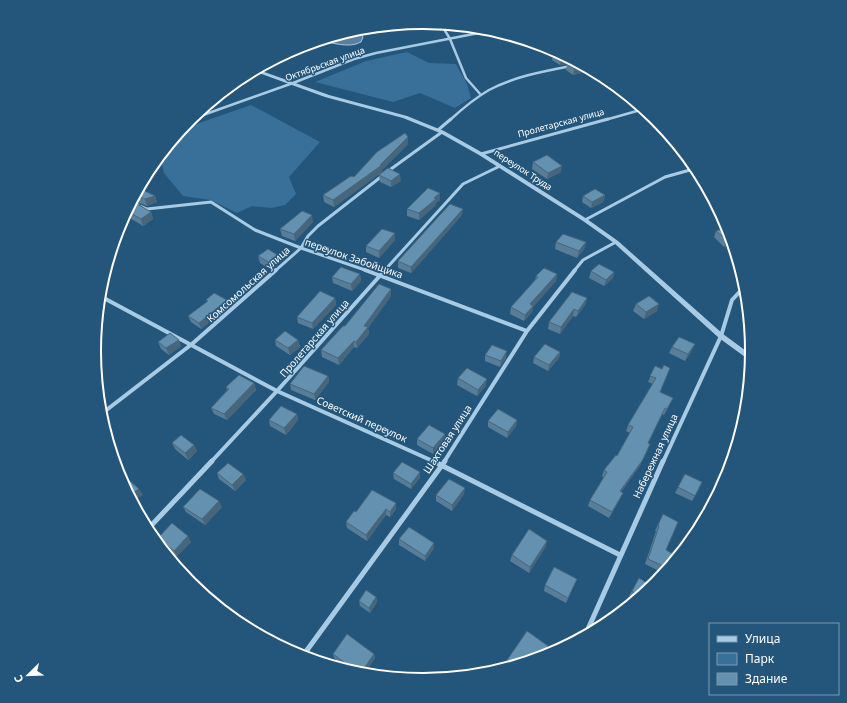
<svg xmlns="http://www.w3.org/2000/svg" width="847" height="703" font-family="'Noto Sans',sans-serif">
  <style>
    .green { fill: #387099 }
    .water { fill: #5c809b; stroke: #9cc8e5 }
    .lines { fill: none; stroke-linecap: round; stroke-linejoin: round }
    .minor-far3 { stroke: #a8cbe5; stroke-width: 2.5 }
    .minor-far2 { stroke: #a8cbe5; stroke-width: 3 }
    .minor-far1 { stroke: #a8cbe5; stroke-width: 4 }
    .minor { stroke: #a8cbe5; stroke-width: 5 }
    .tertiary { fill: #a8cbe5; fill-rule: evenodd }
    .wall { fill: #577d98 }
    .shaded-wall { fill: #47667c }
    .building { fill: #6591b1; stroke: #47667c }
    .labels { text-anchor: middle; stroke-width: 3; stroke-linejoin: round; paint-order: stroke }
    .far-street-label { font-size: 9px; fill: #fff; stroke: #24567b }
    .street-label { font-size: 10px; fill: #fff; stroke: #24567b }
    .rim { fill: none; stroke: #fff; stroke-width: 2 }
  </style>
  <rect width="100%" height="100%" fill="#24567b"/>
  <!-- green -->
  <path class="green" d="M407,52L429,63L456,64L467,84L471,98L455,108L420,93L393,102L315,82L366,61Z
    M251,105L320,142L289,177L296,194L285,205L271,208L252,206L237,213L211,200L183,196L164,173L160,156L182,129Z"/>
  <!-- water -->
  <path class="water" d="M358,29L363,37L361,42C348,49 333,42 319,41Z"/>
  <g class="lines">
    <!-- minor-far3 -->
    <path class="minor-far3" d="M441,24L450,39L466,78L481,95
      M189,120L293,83L354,59L376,53L494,30
      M450,120C462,109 475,98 489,90C517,75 551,70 581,64
      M605,120L644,109"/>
    <!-- minor-far2 -->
    <path class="minor-far2" d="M189,120L192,119
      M438,130L451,119
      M481,154L608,119
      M131,202L147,209L211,202L255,230L301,248L368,271
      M585,220L665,177L697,168
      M275,271L301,248L308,236L318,226L391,169L442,132
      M384,271L463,184L500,166
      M574,271L583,260L616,242"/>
    <!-- minor-far1 -->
    <path class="minor-far1" d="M365,270L527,331
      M100,296L277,391L435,462
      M100,415L192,344L276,270
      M211,462L277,391L385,270
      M444,462L527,331L575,270
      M663,462L721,336L732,300L746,285"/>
    <!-- minor -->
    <path class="minor" d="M433,461L620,555
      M147,530L212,461
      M584,638L663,461
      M302,657L445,461"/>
    <!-- tertiary -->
    <path class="tertiary" d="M256,69L329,95L407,116L444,131L483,153L587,219L618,241L723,334L753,356L752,362L719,338L614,243L583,221L479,155L440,133L403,118L325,97L253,71Z"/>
  </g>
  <!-- wall -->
  <path class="wall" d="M559,52L593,70L573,75L566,70L567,64L560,65L552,60L553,54Z
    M408,144L382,170V172L334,207L324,202L323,195Z
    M533,162L561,172L547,179L532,169Z
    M379,175L401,181L391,187L380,182Z
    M139,188L155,196L157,202L147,206L133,200Z
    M440,193V200L436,203V205L419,220L407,216V209Z
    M605,195L603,202L591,208L582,202L583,196Z
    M132,200L141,204L142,208L151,212L153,219L143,226L125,215Z
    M462,215L411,273L398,268V261Z
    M313,222L295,241L282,236L280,229Z
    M728,227L733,244L724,247L714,237L716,231Z
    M395,233V240L379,258L366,252V246Z
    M556,242H586L584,249L577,258L555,249Z
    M258,256L280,262L271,270L260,263Z
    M591,271L614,272L613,278L604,286L589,278Z
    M360,274L361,281L352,291L333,283L332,277Z
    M557,274L556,281L533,307L532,312L524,321L510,314L511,307L535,280L536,276Z
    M391,296L368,328L369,334L357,348L354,347L339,365L322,357L321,350L345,326Z
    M335,298L336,305L313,329L298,323L297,317Z
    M587,298L585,305L576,317L573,316L560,334L548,329L549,322Z
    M206,300H227L229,306L201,329L191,322L188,316L207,302Z
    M636,304L657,311L644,319L633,311Z
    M275,340H298L300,347L290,355L276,346Z
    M158,342L181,346L169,355L161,349Z
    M672,347L692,350L685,361L669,353Z
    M560,352L559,358L548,371L533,363L534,357Z
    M485,355L506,358L500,367L485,361Z
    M655,366L660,392L673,398L664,415L662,414L648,443V450L639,467L621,492L620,499L609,518L588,506L590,500L604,478L602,476L604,470L617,456L630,433L626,431L628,425L653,384L648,382Z
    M328,376L329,382L315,400L291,390L290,384Z
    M458,378L486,386L477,396L457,385Z
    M254,383L256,390L227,420L214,414L211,408L227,390L226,387Z
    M297,414L298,420L286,435L270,426L269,420Z
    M517,420L516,426L507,438L488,427V421Z
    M445,434L444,440L433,454L417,445V439Z
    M172,443L194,445L197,451L188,460L175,449Z
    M217,473L243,474L246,480L235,491L219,479Z
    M393,473L420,478L411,489L394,479Z
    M685,474L695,496L692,501L675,493Z
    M464,494L452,511L436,501V495Z
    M396,503V509L390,517L386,515L367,541L347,528L346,522L356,512Z
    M183,507H222L205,525L186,512Z
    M663,514L666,550L671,567L665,574L645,564L656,531H655Z
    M158,538L191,542L177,556L161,543Z
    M399,539L434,548L425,561L399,545Z
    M546,546L529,573L510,561L512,555Z
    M639,578L653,587L637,601L629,596Z
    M577,579L566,603L544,591L545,585Z
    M376,597L377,602L370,613L360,606L359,601Z
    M546,651L541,658L501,670L503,666Z
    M333,654H374L375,658L363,675H359L355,673L334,658Z"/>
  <!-- shaded-wall -->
  <path class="shaded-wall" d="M570,58L579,63L567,64L560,65L561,59Z
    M585,66L593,70L573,75L574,69Z
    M408,137V144L382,170V172L334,207L333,200L380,165Z
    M562,166L561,172L547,179L548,173Z
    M400,174L401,181L391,187V181Z
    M440,193V200L436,203V205L419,220V213L434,198Z
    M605,195L603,202L591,208L592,202Z
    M155,196L157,202L147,206L145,199Z
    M463,209L462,215L411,273V267Z
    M151,212L153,219L143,226L141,219Z
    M312,215L313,222L295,241L294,234Z
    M395,233V240L379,258V251Z
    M732,239L733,244L724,247L727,240Z
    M586,242L584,249L577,258L579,251Z
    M279,256L280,262L271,270L270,263Z
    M614,272L613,278L604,286L606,280Z
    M360,274L361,281L352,291L351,284Z
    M557,274L556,281L533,307L532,312L524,321L525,315L530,304Z
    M391,289V296L368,328L369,334L357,348L356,342L364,326Z
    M335,298L336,305L313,329L312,323Z
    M587,298L585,305L576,317L578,311Z
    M227,300L229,306L201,329L199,323Z
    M659,304L657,311L644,319L646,312Z
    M574,309L573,316L560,334L561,327Z
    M179,340L181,346L169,355L166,348Z
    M298,340L300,347L290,355L288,348Z
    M354,341V347L339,365L338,358Z
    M695,344L692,350L685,361L688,354Z
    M507,351L506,358L500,367L501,361Z
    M560,352L559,358L548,371L549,365Z
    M328,376L329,382L315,400L314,394Z
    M487,379L486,386L477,396L478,390Z
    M254,383L256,390L227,420L224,414Z
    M297,414L298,420L286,435L284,428Z
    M517,420L516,426L507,438L508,432Z
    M445,434L444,440L433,454V448Z
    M650,444L639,467L617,497L620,491Z
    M194,445L197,451L188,460L185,453Z
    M420,472V478L411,489V484Z
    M243,474L246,480L235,491L232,485Z
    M465,488L464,494L452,511V505Z
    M139,489L143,495L132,501L129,495Z
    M623,493L620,499L609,518L612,512Z
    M219,501L222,507L205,525L202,519Z
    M396,503V509L390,517V512Z
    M386,509V515L367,541L366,535Z
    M188,536L191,542L177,556L174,551Z
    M547,541L546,546L529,573L530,567Z
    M434,543V548L425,561V556Z
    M376,597L377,602L370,613L369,608Z
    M548,646L546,651L541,658L540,659Z
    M374,654L375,658L363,675H360V674Z"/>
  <!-- building -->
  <path class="building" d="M559,52L570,58L561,59L553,54Z
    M577,62L585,66L574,69L567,64Z
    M405,133L408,137L380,165H382L333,200L323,195L351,176L354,177L377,152Z
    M547,155L562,166L548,173L533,162Z
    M388,168L400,174L391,181L379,175Z
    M139,188L155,196L145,199L135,195Z
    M428,188L440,193L434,198L436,199L419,213L407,209Z
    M595,189L605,195L592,202L583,196Z
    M132,200L141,204L139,205L151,212L141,219L127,211Z
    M450,204L463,209L411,267L398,261Z
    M302,211L312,215L294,234L280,229Z
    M728,227L732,239L727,240L716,231Z
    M382,229L395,233L379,251L366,246Z
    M563,234L586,242L579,251L556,242Z
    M268,249L279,256L270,263L258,256Z
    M599,264L614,272L606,280L591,271Z
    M341,267L360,274L351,284L332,277Z
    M544,268L557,274L530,304L533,306L525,315L511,307L538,277L536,276Z
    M379,284L391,289L364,326L368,327L356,342L354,341L338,358L321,350L343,326H345Z
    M320,291L335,298L312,323L297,317Z
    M572,292L587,298L578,311L574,309L561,327L549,322Z
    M214,293L227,300L199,323L188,316L208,301L206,300Z
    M649,296L659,304L646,312L636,304Z
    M285,331L298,340L288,348L275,340Z
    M170,333L179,340L166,348L158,342Z
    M679,337L695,344L688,354L672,347Z
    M545,344L560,352L549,365L534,357Z
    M492,345L507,351L501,361L485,355Z
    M664,365L670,368L660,392L673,398L667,409L665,408L648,443L650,444L642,461L620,491L623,493L612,512L590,500L607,472L604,470L616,455L617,456L633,427L628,425L656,378L650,376L655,366L662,369Z
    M304,366L328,376L314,394L290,384Z
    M467,368L487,379L478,390L458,378Z
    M239,375L254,383L224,414L211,408L229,389L226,387Z
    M281,406L297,414L284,428L269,420Z
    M498,409L517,420L508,432L488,421Z
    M429,425L445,434L433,448L417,439Z
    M181,435L194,445L185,453L172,443Z
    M402,462L420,472L411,484L393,473Z
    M228,463L243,474L232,485L217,473Z
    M685,474L702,482L695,496L678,487Z
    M449,479L465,488L452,505L436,495Z
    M130,481L139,489L129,495L124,486Z
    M200,489L219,501L202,519L183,507Z
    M372,490L396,503L390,512L386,509L366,535L346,522L354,511L356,512Z
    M663,514L678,522L666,550L673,554L671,567L670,569L648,559L659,526L658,525Z
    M172,523L188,536L174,551L158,538Z
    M409,527L434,543L425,556L399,539Z
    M529,529L547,541L530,567L512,555Z
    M554,567L577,579L568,598L545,585Z
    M639,578L653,587L641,597L632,591Z
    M366,590L376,597L369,608L359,601Z
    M527,631L548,646L540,659L507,669L503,666Z
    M347,634L374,654L360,674L333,654Z"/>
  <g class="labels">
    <!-- far-street labels -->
    <g class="far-street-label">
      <text transform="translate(325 64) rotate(-20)" y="3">Октябрьская улица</text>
      <text transform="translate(561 123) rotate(-15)" y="3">Пролетарская улица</text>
      <text transform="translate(523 170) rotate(33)" y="3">переулок Труда</text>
    </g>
    <!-- street labels -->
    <g class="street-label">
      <text transform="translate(354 258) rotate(19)" y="4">переулок Забойщика</text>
      <text transform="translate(248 284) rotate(-42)" y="4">Комсомольская улица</text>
      <text transform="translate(314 338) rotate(-49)" y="4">Пролетарская улица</text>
      <text transform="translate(362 419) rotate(24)" y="4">Советский переулок</text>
      <text transform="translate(447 439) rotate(-57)" y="4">Шахтовая улица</text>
      <text transform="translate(655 456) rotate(-65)" y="4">Набережная улица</text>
    </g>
  </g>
  <!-- crop -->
  <path d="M0 0H847V703H0ZM101 351a322 322 0 1 1 644 0a322 322 0 1 1-644 0Z" fill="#24567b" fill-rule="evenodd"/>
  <path class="rim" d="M101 351a322 322 0 1 1 644 0a322 322 0 1 1-644 0Z"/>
  <!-- legend -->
  <rect x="709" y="623" width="130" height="72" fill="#24567b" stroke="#7c9ab0"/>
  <rect x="717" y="636" width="20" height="6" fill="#a8cbe5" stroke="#7c9ab0"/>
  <text x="745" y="643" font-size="12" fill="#ffffff">Улица</text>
  <rect x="717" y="653" width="20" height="12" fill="#387099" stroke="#7c9ab0"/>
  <text x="745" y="663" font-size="12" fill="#ffffff">Парк</text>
  <rect x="717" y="673" width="20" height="12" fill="#6591b1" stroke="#7c9ab0"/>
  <text x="745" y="683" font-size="12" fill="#ffffff">Здание</text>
  <!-- north arrow -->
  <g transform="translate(28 675) rotate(247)" stroke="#24567b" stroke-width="3" paint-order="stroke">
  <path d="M0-3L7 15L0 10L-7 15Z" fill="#ffffff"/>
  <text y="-6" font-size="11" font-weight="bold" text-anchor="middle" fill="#ffffff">С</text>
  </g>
</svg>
